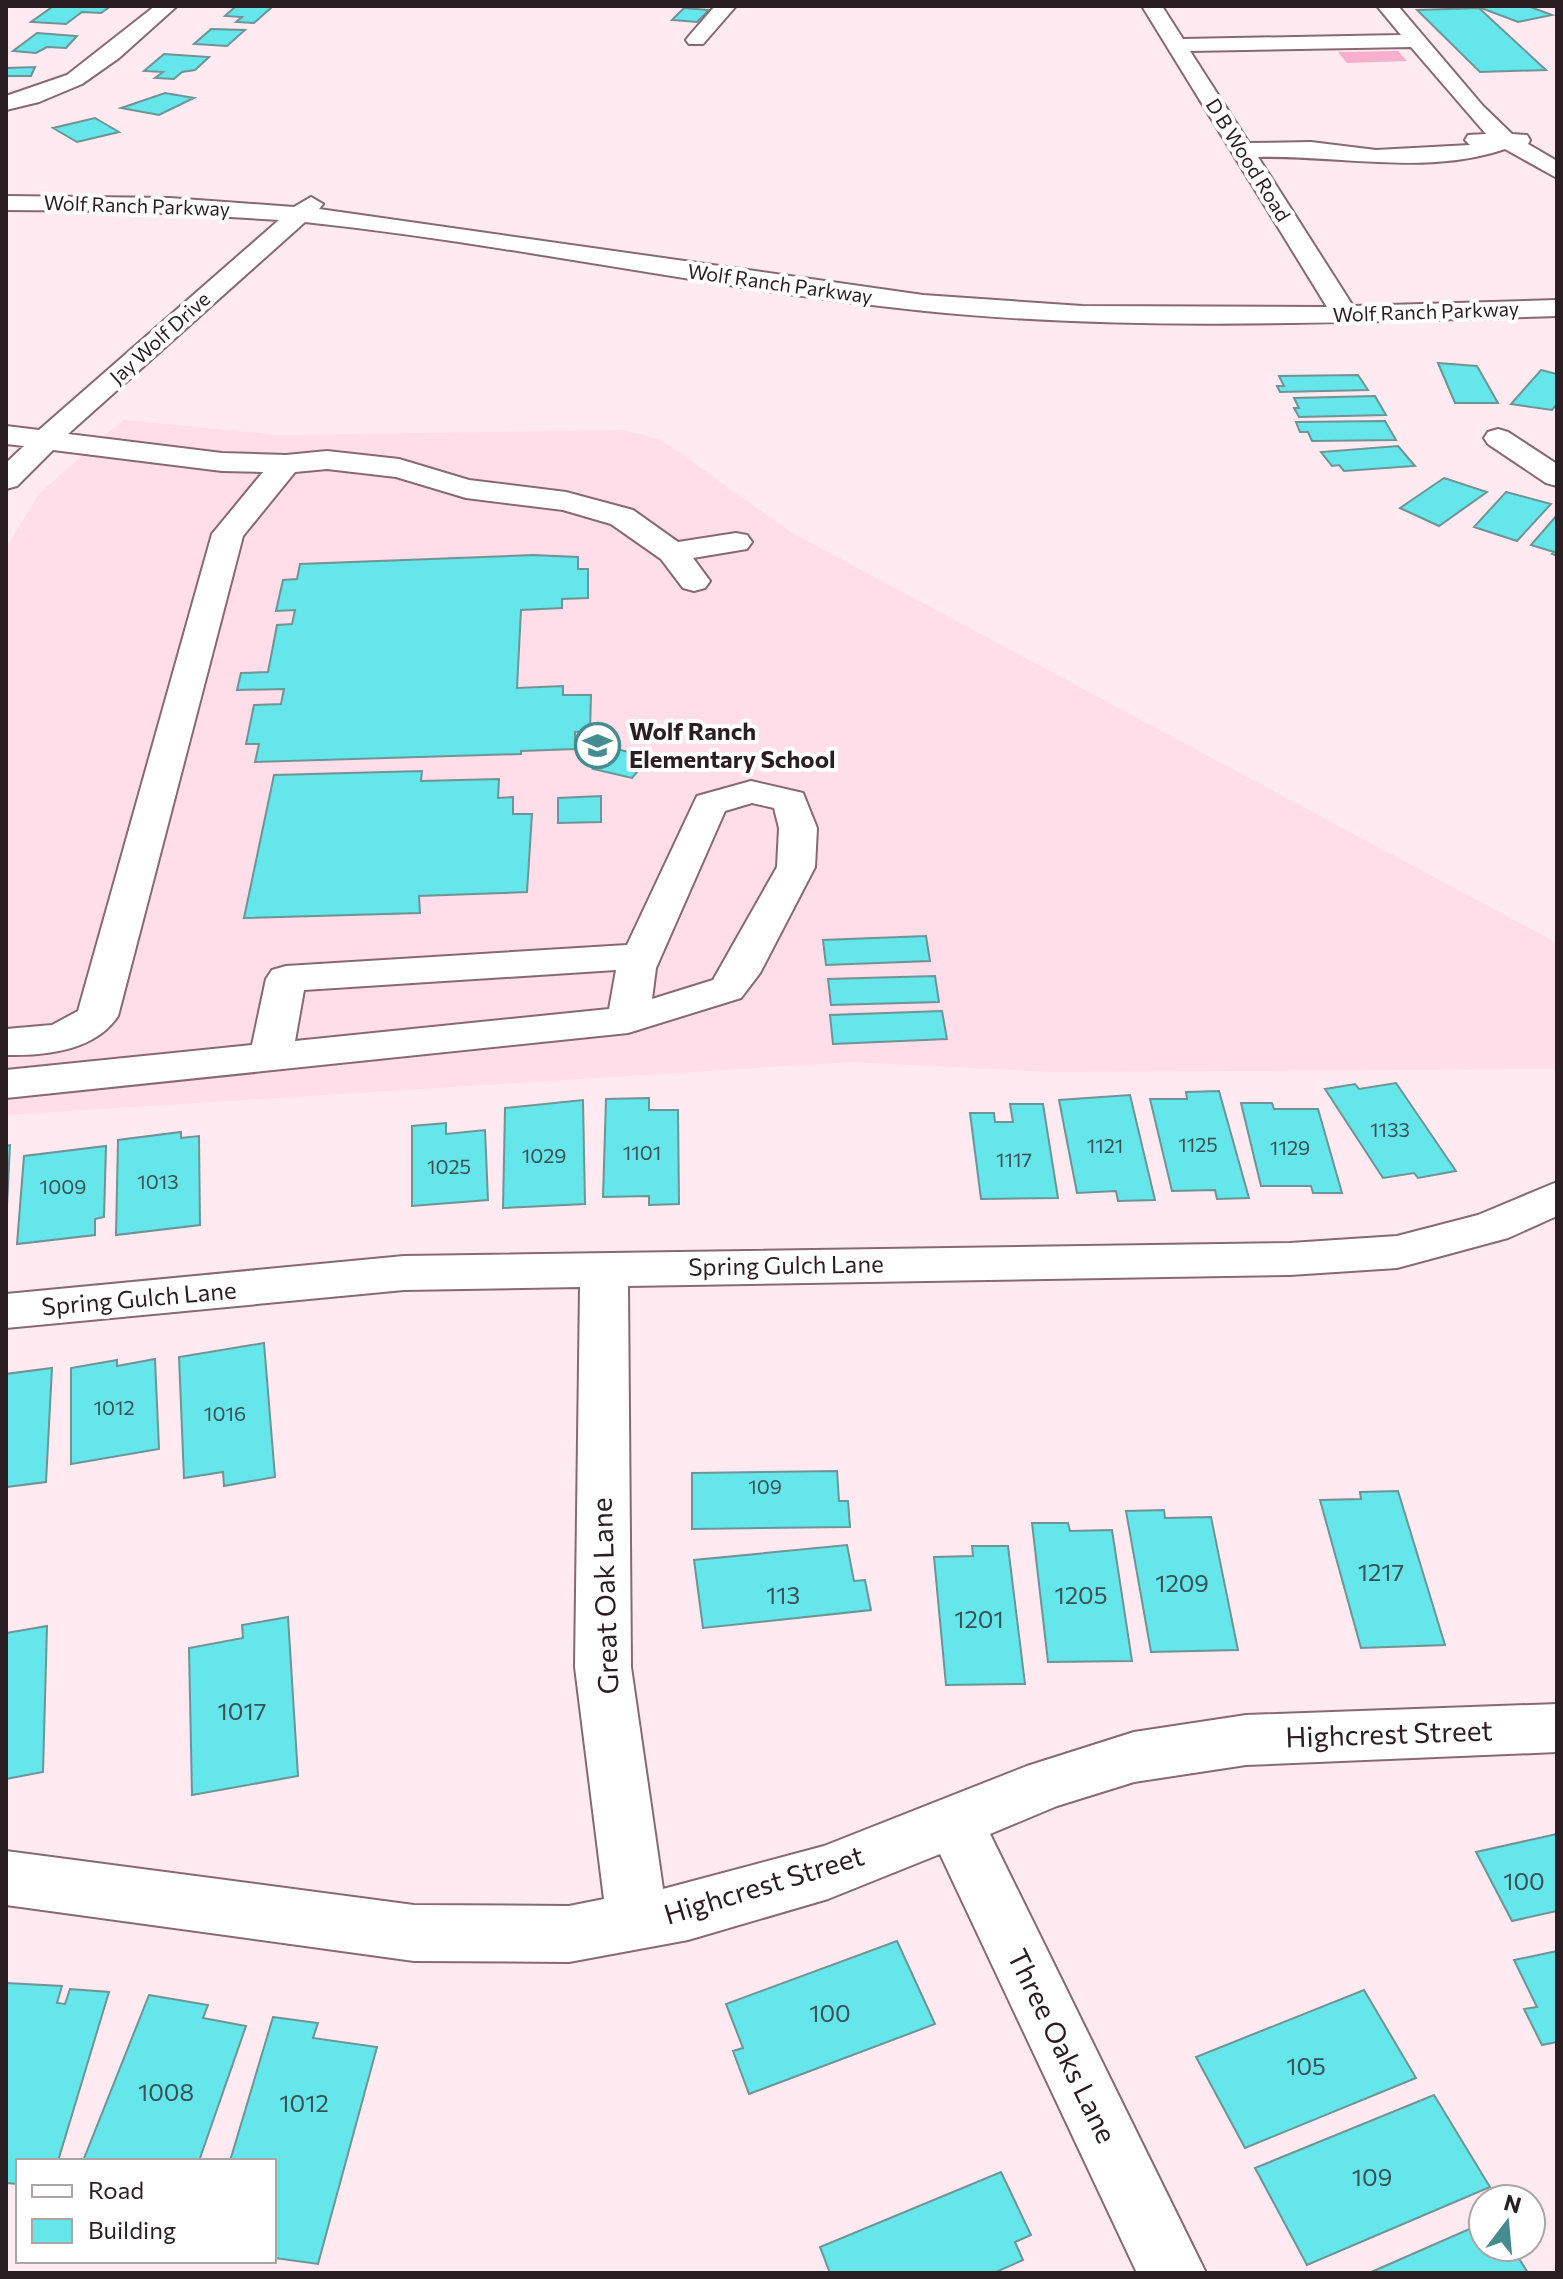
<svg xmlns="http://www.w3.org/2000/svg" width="1563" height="2279" font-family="Commissioner,sans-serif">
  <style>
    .built { fill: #ffdde9 }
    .green { fill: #f8afcb }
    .building { fill: #64e6eb; stroke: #6e9495; stroke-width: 2 }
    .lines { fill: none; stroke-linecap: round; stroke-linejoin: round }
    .minor-casing { stroke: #876974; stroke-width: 4 }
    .minor { fill: #fff; fill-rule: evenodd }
    .labels { text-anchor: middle; stroke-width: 8; stroke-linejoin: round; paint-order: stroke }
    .far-street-label { font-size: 20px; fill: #2b1e23; stroke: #fff }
    .number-label { font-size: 20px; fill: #395055 }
    .poi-label { font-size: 24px; font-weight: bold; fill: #2b1e23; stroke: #fff; text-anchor: start }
    .street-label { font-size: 24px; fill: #2b1e23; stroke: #fff }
    .near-number-label { font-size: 24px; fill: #395055 }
    .near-street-label { font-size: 28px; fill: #2b1e23; stroke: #fff }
  </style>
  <rect width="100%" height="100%" fill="#ffeaf1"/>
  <!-- built -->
  <path class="built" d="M123,420L279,435L625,430L663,441L792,533L1557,943V1069L1053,1072L850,1062L6,1115V548L39,494Z"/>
  <!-- green -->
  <path class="green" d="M1398,51L1407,61L1347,63L1338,52Z"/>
  <!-- building -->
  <path class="building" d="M46,6H111L101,13L82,12L66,24L31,22L52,7Z
    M236,6H289L272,7L254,23L236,22L242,17L225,16Z
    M1476,6H1528L1552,15L1518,22Z
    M684,8L709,10L697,22L672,20Z
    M1479,8L1546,70L1480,72L1417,10Z
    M211,29L245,30L227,46L194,44Z
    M37,33L77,36L66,48L47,47L36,53L13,51Z
    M164,54L209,57L195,70L182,72L174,79L155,78L163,72L144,71Z
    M35,67L31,76H6L7,68Z
    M165,93L194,98L159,115L121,108Z
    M95,118L119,132L77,142L53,128Z
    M1438,363L1477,366L1498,403H1455Z
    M1541,370L1557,374V404L1552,410L1511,404Z
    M1358,375L1368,390L1280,392L1277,386H1284L1279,376Z
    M1375,396L1386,415L1299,417L1294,408H1299L1294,398Z
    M1385,421L1396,440L1312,441L1308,432H1300L1296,422Z
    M1398,446L1415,466L1344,471L1339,465L1332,466L1321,452Z
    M1444,478L1487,492L1439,526L1400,508Z
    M1506,492L1551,504L1517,541L1474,527Z
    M1557,515V556L1552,554L1554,552L1531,545Z
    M533,555L578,557V569H588V598L562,599V608L521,610L517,688L563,686V695H591L590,731L575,732V749L521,751V754L255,762L259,744H246L254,705L281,704L284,689L237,690L241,673L268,672L277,625L292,624L295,610L276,611L283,580L297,579L300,564Z
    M612,748L650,757L632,778L593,769Z
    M422,771L421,781L499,779L498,798L513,797V814H532L527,892L419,896L420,913L244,918L274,775Z
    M601,796V822L558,823V798Z
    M926,936L930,961L826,965L823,940Z
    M935,976L939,1002L831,1005L828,979Z
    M942,1011L947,1039L833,1044L830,1015Z
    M1396,1083L1456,1171L1418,1178L1414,1173L1383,1178L1325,1089L1355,1084L1359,1089Z
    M1219,1091L1249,1198L1217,1199L1215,1190L1172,1191L1150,1099H1187L1186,1092Z
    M1130,1095L1155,1200L1118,1201L1116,1191L1077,1193L1059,1100Z
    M649,1098V1110H678L679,1204L649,1205V1196L603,1197L606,1099Z
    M583,1100L585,1204L503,1208L505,1108Z
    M1241,1103H1272L1274,1109H1318L1342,1193H1313L1311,1186H1261Z
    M1010,1104H1043L1058,1198L981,1199L970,1113H994L995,1122H1013Z
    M446,1123V1134L485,1130L488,1200L412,1206V1126Z
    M181,1132V1138L199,1136L200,1225L116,1235L118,1140Z
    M10,1145L6,1226V1146Z
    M106,1146L104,1217L95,1219V1235L17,1244L24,1156Z
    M264,1343L275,1477L224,1486L223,1472L184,1478L179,1357Z
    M155,1359L159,1449L71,1464V1368L117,1360V1366Z
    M52,1368L46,1482L6,1487V1374Z
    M837,1471L839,1501H848L850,1527L692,1529V1473Z
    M1398,1491L1445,1645L1361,1648L1320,1500L1361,1499L1360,1492Z
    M1164,1510L1165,1518L1211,1517L1238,1650L1151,1652L1126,1511Z
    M1032,1523H1068L1070,1531L1112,1530L1132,1661L1048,1662Z
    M847,1545L854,1581L865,1580L871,1610L703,1628L694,1560Z
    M972,1546H1008L1025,1684L946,1685L934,1557L973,1556Z
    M288,1617L298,1776L192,1795L189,1648L243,1638L242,1625Z
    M47,1626L43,1772L6,1779V1633Z
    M1557,1834V1911L1512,1921L1476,1852Z
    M897,1941L935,2024L749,2094L733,2051L743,2048L726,2004Z
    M1557,1951V2042L1542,2045L1524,2009L1537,2007L1514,1960Z
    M6,1983L62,1986L57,2003L65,2004L70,1989L109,1992L58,2161H18V2184L6,2183Z
    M1364,1990L1416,2078L1245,2148L1196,2057Z
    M149,1995L208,2005L203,2018L246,2026L199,2161H83Z
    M273,2017L318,2023L313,2038L377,2047L318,2264L274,2258V2161H230Z
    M1434,2095L1490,2187L1307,2265L1255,2168Z
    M1001,2172L1031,2235L1015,2242L1023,2260L994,2273H830L820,2247Z
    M1483,2223V2247H1512L1528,2273H1369Z"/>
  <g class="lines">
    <defs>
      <path id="minor" d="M155,6H177L119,58L82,84L39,102L6,110V96L67,75Z
        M715,6H736L703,44H689L686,40L689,36Z
        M1142,6H1162L1183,39L1401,35L1377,6H1398L1483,106L1512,134L1527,135L1530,140L1528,144L1557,161V178L1505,149C1425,176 1339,155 1258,157L1353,306L1557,300V316C1346,322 1135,332 925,311C717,290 513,244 305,222L68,434L222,453L286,455L327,451L399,459L469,480L566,492L633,510L678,542L736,533L747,535L752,542L747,549L693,558L710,581L705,588L694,591L683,588L661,559L611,524L563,510L466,498L396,477L327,469L295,472L243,536L118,1016C95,1051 44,1056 6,1055V1029L52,1025L78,1011L212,534L263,472L222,471L53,450L17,486L6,489V463L24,446L6,444V426L39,430L279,220L129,211L6,210V196L170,198L294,207L311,197L323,204L319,209L923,295L1082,306L1327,307ZM1411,47L1486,134L1468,135L1465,140L1470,145L1376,150L1311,142L1249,143L1190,51Z
        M1498,429L1508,432L1557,464V486L1546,483L1488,444L1484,438L1488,432Z
        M751,781L803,793L817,828L815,867L760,973L741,998L628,1033L6,1098V1070L252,1045L266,979L272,970L286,966L627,945L697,796ZM752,803L774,808L779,828L777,867L713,980L652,999L656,968L725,811ZM616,970L609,1009L295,1041L304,990Z
        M1557,1182V1216L1508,1238L1397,1268L1290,1275L628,1286L631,1667L663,1889L824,1846L1027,1766L1134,1732L1246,1715L1557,1704V1752L1246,1765L1134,1782L1057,1806L990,1834L1206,2273H1137L940,1854L828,1899L688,1940L569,1962L414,1961L6,1905V1851L414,1905L569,1906L604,1899L575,1667L580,1287L404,1290L6,1328V1294L404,1256L1290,1243L1397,1236L1478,1215Z"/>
    </defs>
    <!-- minor casing -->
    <use href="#minor" class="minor-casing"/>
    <!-- minor -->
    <use href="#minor" class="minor"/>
  </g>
  <!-- icons -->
  <defs>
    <symbol id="school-ring" viewBox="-11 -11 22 22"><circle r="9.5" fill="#fff" stroke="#448c8f" stroke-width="1.5"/><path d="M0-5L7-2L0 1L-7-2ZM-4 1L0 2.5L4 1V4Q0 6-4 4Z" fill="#448c8f"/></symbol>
  </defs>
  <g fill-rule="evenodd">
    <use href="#school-ring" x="572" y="720" width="51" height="51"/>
  </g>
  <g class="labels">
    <!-- far-street labels -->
    <g class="far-street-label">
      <text transform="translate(1248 160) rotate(58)" y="7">D B Wood Road</text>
      <text transform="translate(137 206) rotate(2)" y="7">Wolf Ranch Parkway</text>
      <text transform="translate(780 284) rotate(8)" y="7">Wolf Ranch Parkway</text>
      <text transform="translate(1426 312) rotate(-2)" y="7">Wolf Ranch Parkway</text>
      <text transform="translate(160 338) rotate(-42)" y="7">Jay Wolf Drive</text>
    </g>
    <!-- number labels -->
    <g class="number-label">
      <text x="1390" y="1137">1133</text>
      <text x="1198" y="1152">1125</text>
      <text x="1105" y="1153">1121</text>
      <text x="1290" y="1155">1129</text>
      <text x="642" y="1160">1101</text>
      <text x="544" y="1163">1029</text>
      <text x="1014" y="1167">1117</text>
      <text x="449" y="1174">1025</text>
      <text x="158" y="1189">1013</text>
      <text x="63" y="1194">1009</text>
      <text x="114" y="1415">1012</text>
      <text x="225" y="1421">1016</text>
      <text x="765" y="1494">109</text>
    </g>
    <!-- poi labels -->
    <g class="poi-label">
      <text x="629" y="740">Wolf Ranch<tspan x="629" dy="28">Elementary School</tspan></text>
    </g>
    <!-- street labels -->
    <g class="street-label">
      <text transform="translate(786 1266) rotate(-1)" y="8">Spring Gulch Lane</text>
      <text transform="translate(139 1299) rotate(-5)" y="8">Spring Gulch Lane</text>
    </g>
    <!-- near-number labels -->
    <g class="near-number-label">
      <text x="1381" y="1581">1217</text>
      <text x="1182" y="1592">1209</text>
      <text x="783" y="1604">113</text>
      <text x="1081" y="1604">1205</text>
      <text x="979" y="1628">1201</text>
      <text x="242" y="1720">1017</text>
      <text x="1524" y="1890">100</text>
      <text x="830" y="2022">100</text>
      <text x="1306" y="2075">105</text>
      <text x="166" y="2101">1008</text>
      <text x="304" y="2112">1012</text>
      <text x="1372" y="2186">109</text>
    </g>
    <!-- near-street labels -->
    <g class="near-street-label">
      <text transform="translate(605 1596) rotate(-92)" y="10">Great Oak Lane</text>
      <text transform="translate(1389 1734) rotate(-2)" y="10">Highcrest Street</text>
      <text transform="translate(764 1885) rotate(-17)" y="10">Highcrest Street</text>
      <text transform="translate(1062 2046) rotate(64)" y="10">Three Oaks Lane</text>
    </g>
  </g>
  <!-- border -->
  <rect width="1563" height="2279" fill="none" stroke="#2b1e23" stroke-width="16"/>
  <!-- legend -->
  <rect x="16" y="2159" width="260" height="104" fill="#ffffff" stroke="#aaa5a7" stroke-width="2"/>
  <rect x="32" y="2185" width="40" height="12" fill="#ffffff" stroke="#aaa5a7" stroke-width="2"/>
  <text x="88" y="2199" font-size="24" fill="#2b1e23">Road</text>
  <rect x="32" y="2219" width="40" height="24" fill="#64e6eb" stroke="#aaa5a7" stroke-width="2"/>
  <text x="88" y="2239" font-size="24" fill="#2b1e23">Building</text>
  <!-- north arrow -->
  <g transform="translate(1507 2223) rotate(16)"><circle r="38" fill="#ffffff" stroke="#aaa5a7" stroke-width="2"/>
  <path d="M0-6L14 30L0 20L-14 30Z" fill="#448c8f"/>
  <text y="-12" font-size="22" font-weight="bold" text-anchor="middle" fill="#2b1e23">N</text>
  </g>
</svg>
